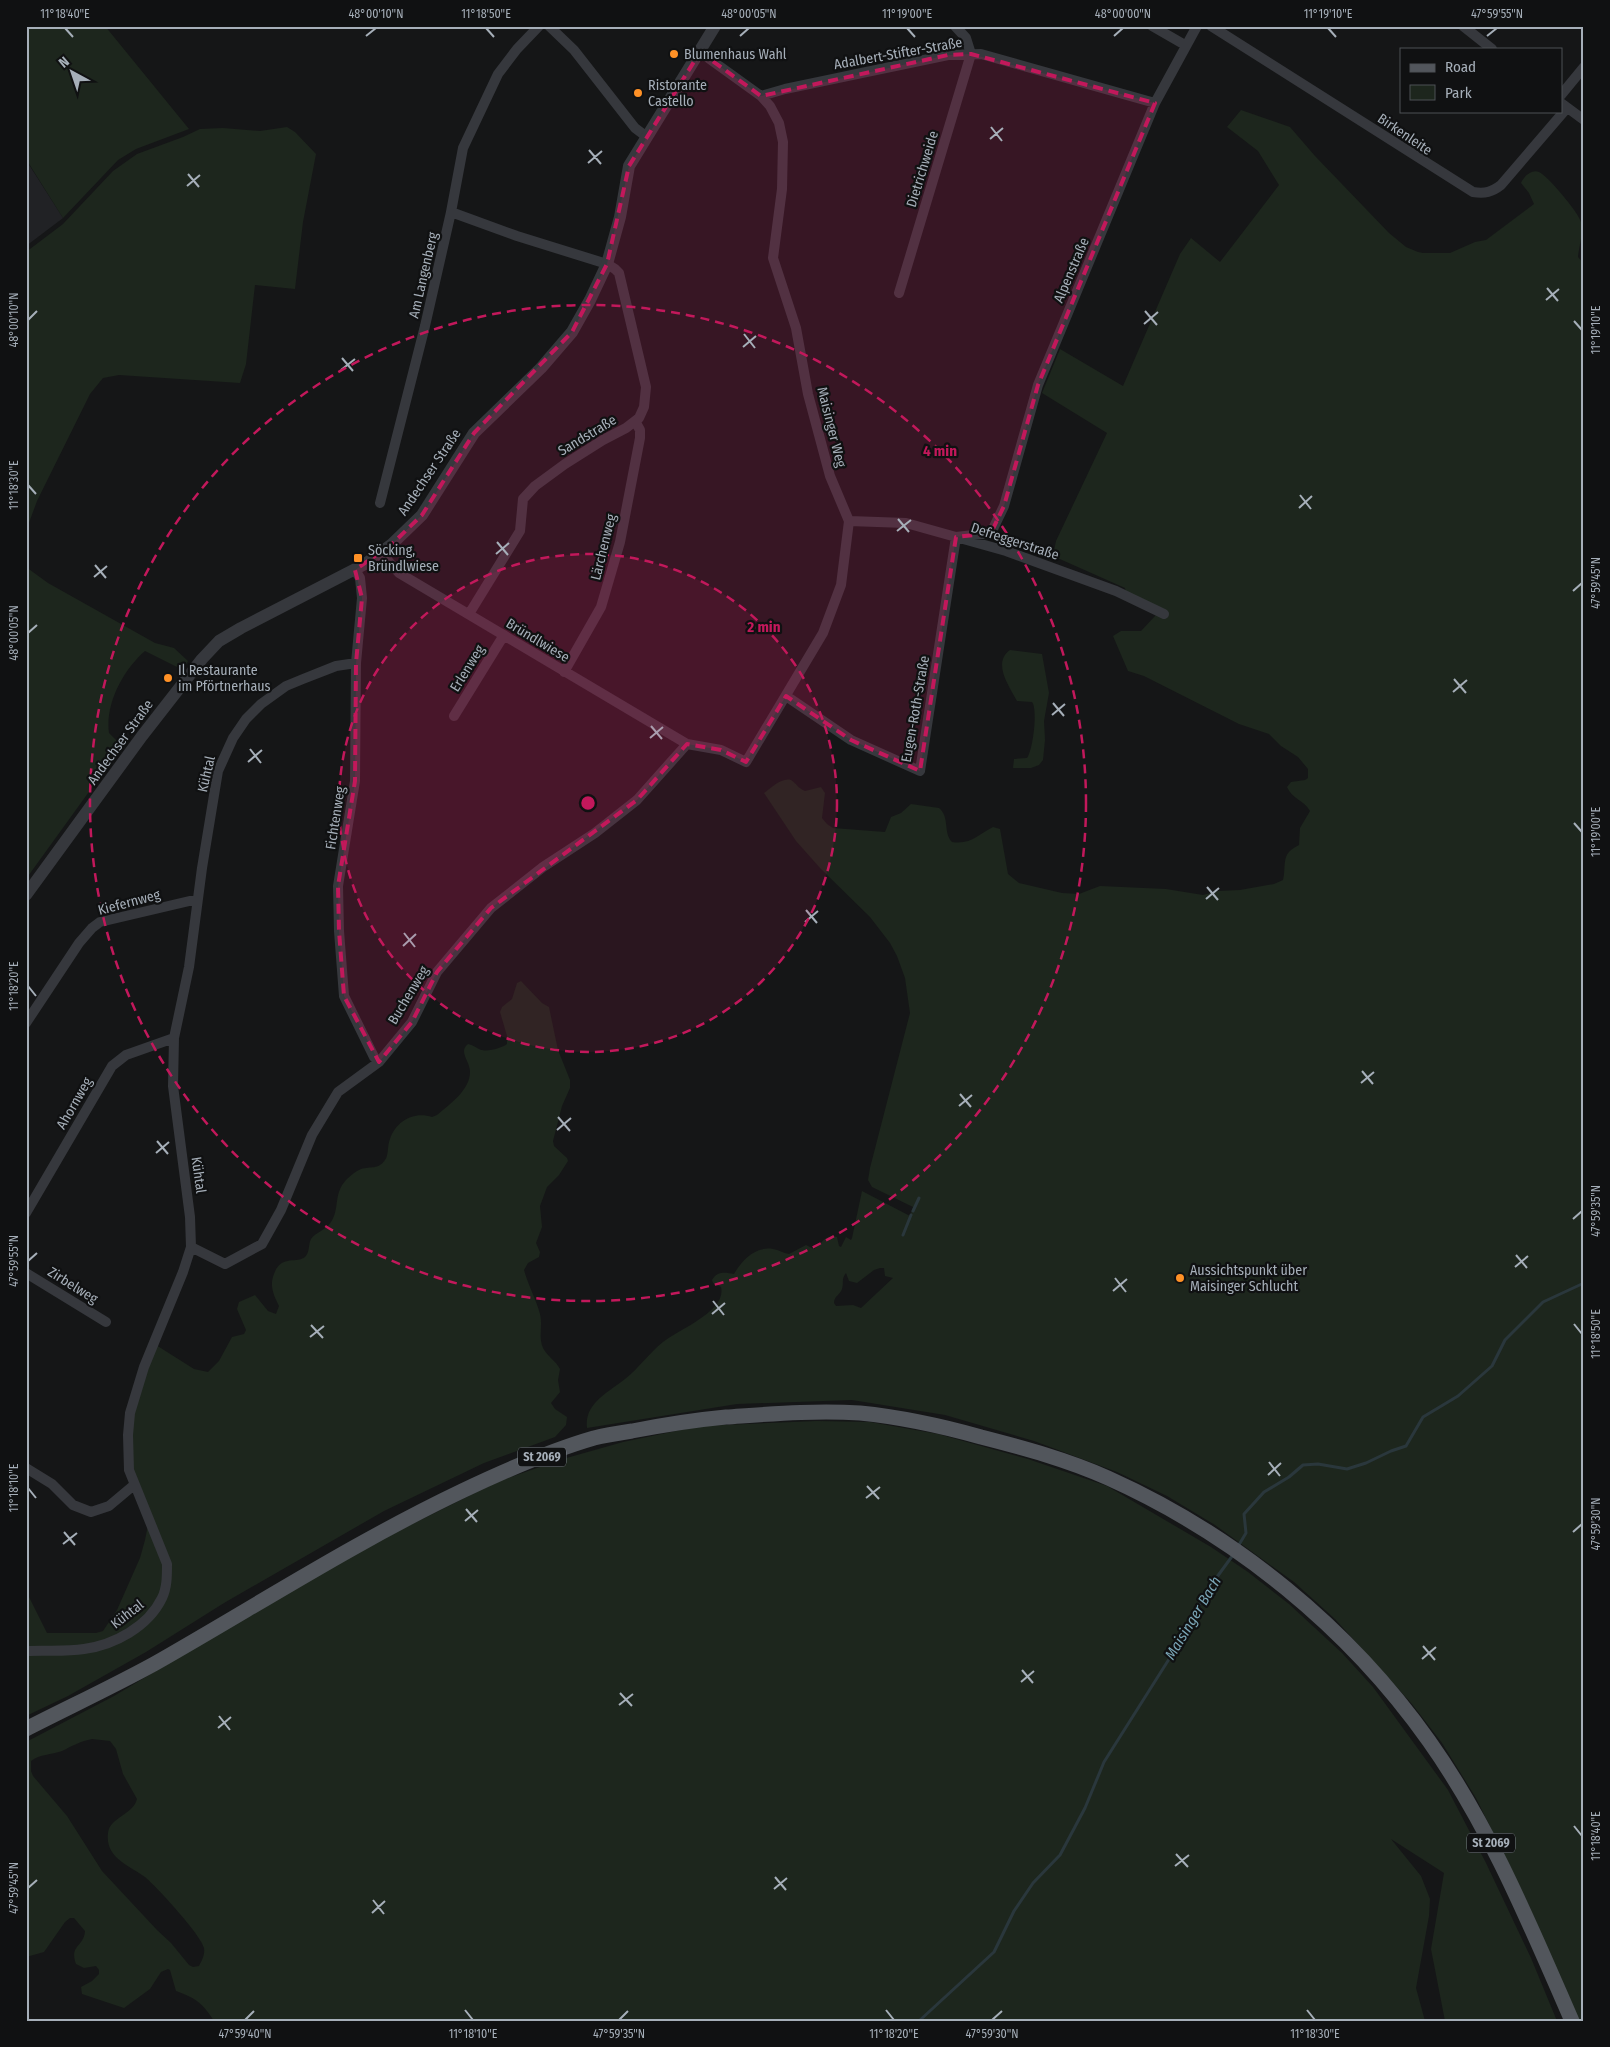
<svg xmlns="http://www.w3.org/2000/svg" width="1610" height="2047" font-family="'Fira Sans Condensed',sans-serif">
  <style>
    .built { fill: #212225 }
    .green { fill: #1d261d; fill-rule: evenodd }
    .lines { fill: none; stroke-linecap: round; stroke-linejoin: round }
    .stream { stroke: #2a373c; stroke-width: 3 }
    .minor { stroke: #36383d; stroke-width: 10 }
    .tertiary { stroke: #36383d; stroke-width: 12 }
    .primary { stroke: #52565c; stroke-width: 15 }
    .marked { fill: #c2185b; fill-opacity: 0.2; stroke: #c2185b; stroke-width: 4; stroke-dasharray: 10 6; stroke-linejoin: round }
    .ticks { fill: none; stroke: #a6afb9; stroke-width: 2 }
    .ring { fill: none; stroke: #c2185b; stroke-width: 2.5; stroke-dasharray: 9 6 }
    .poi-dot { fill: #ff9126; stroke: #101112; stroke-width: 2 }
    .labels { text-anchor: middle; stroke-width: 4.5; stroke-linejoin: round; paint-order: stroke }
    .shield { fill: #101112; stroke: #798087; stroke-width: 1 }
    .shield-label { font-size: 12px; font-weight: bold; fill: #a6afb9 }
    .street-label { font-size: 14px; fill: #a6afb9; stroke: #101112 }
    .poi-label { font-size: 14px; fill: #a6afb9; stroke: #101112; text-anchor: start }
    .water-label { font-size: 15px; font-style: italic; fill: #7aa5b6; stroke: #101112 }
    .centre { fill: #c2185b; stroke: #101112; stroke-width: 2.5 }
    .ring-label { font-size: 15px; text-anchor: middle; font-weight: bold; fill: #c2185b; stroke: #101112; stroke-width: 4.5; stroke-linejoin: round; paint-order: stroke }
    .neatline { fill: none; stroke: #a6afb9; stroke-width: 2 }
    .ticks-label { font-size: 12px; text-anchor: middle; fill: #a6afb9 }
  </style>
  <rect width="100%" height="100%" fill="#151617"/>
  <!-- built -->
  <path class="built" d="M26,160L63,218L26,246Z"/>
  <!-- green -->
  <path class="green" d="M26,26H105L189,129L136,149L118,160L63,218L26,159Z
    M1241,110L1290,127L1315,156L1389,233L1406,247L1418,252L1423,253H1450L1475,242L1486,240L1534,204L1529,193L1521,183C1524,176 1532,169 1539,172C1547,175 1579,213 1581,222C1584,232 1579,246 1578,257L1584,264V2021H1578L1530,1908L1476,1798L1442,1743L1412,1704L1335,1619L1294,1582L1215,1525L1167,1496L1117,1472L1034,1441L945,1415L852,1400L737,1404L587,1428C584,1403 609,1392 625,1379C639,1368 649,1353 663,1342C679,1329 727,1311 721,1287L713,1283L712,1280C717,1271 725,1272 734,1274C742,1260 755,1246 773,1249C779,1250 783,1253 789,1254L806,1245L814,1249C822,1244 825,1233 837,1237L839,1246L841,1247L846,1237L851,1240L852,1238L862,1191L910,1216L913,1207L872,1187L868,1180L870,1168L910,1013L905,978L897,956L890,943L870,917L820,868L796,841L764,793C771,788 782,777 791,780C796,783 799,789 805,791L821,787L825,793L822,818L827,824L833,828L885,832L891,817L901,813L911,804L939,808C950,817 943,833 952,842C971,845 979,834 993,827L1000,829L1008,874L1019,883L1062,893L1079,894L1100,886L1166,889L1203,895L1218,891L1240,890L1274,884L1283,880C1286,870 1282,857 1291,850C1293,848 1296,847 1299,845L1300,828L1310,811C1304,800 1292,799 1287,787L1291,782L1305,780L1308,778V769L1298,757L1281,746L1269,734L1239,724L1144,676L1128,671L1113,636L1121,631H1141L1156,615L1126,596L1125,588L1053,556L1056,541L1107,433L1042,393L1060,349L1123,386L1180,254L1191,238L1220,262L1279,185L1258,151L1227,127ZM880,1268H884L885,1276L893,1278L861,1308L853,1305L836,1306L834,1303C834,1296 840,1295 842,1289C844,1283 841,1279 846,1273L849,1281L857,1283L874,1270Z
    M287,127L295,132L316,154L303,222L295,289L255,285L246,364L240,383L119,375L103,378L90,394L37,501L26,531V252L63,224L113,171L137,154L183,137L200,129L223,128L260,131Z
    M26,567L48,583L155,643L174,648L188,661L185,667L179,668L145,651C123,670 105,704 109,733L122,746L26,879Z
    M1010,650L1042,654L1049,693L1044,721L1045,740L1043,760L1039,765L1031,768H1013L1014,759L1027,758C1033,750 1038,709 1032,702L1017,701C1009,686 992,663 1010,650Z
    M521,981L542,1003L549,1007L558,1050L570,1080V1088L562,1106L553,1141L554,1146L567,1158L568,1161L559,1175L547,1187L540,1206L542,1227L536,1243L540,1252L539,1257L528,1263L524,1270C528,1285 536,1299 540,1314C543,1327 538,1336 543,1348C548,1357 556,1361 560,1369L558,1380L560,1392L551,1403L555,1409L567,1417L566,1425L555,1437L484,1463L384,1511L224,1603L146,1652L68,1696L26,1716V1596L28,1595L47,1633H96L103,1631L117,1610L140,1558L145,1540L150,1515L131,1470L133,1412L156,1345L194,1369L208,1372L219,1361L232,1337L244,1334L246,1330L237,1309L239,1302L255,1295L268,1311L276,1314L279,1306C274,1296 269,1286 274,1274C281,1254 297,1264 305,1257C310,1252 308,1245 311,1239C316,1232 326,1230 331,1222C340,1209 333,1194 346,1180C350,1176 356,1171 361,1169C371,1166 378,1170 385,1160C389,1155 387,1146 390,1139C396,1121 414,1111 432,1117L437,1115C450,1104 470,1090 470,1072C470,1061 458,1052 468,1044C473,1045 475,1047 479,1049C486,1053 502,1048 507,1044V1036L500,1012L502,1007L512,999L517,983Z
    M817,1421L870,1422L938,1434L1028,1459L1107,1486L1211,1547L1248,1572L1289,1604L1342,1653L1373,1687L1448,1790L1486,1863L1531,1958L1557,2021H1445L1431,1949L1444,1873L1391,1839L1421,1876L1430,1899L1429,1916L1416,1988L1425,2021H214C202,2002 195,1998 176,1991L170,1970L168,1969L161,1972L150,1989L124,2008L82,1994L81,1987L92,1981L99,1974V1970L96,1966L84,1968L76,1964C69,1945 84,1947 85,1931L74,1918H70L65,1922L44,1952L26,1957V1742L114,1696L346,1557L499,1481L563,1459L623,1442L700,1426ZM92,1739L110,1741L116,1749L123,1774L137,1799C133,1815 110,1817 108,1833C105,1858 129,1865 145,1877C156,1886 202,1936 204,1948C205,1955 202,1960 199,1966L193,1967L189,1965L171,1943L157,1930L102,1871L67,1816L33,1776L31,1771V1761C40,1754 51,1755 62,1751C72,1746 81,1741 92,1739Z"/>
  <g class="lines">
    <!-- stream -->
    <path class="stream" d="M913,1211L919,1198
      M903,1235L911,1215
      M1237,1548L1246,1533L1244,1514L1264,1492L1289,1477L1303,1465L1318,1464L1347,1469L1366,1463L1391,1451L1406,1446L1423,1417L1458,1396L1492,1366L1505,1340L1543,1302L1584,1283
      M919,2021L994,1952L1014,1911L1033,1883L1060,1855L1085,1808L1104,1762L1183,1637L1206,1592L1233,1555"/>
    <!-- minor -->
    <path class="minor" d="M549,26L574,50L635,128L647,137
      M1152,26L1185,45
      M1211,26L1473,192C1485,194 1492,192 1501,185L1567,108
      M1463,26L1492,49
      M1561,95L1584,67
      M761,96L785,89L948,55L981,54L1155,103
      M1561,103L1584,120
      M451,212L463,148L498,74L517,49L539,26
      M899,293L971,54L966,38L955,26
      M380,503L425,326L451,212L517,236L607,264L615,269L619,273L646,387L644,407L639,418L626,428L603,440L565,464L535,486L523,499L520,531L469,614
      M849,521L906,523L1006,551L1116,591L1164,614
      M381,553L399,573L687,744L721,750L746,762L823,633L841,585L849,521L830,476L808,394L796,328L773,258L782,189L783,142L779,123L770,106L761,96L700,52
      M355,570L360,578L362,598L356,663L355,781L338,886L339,931L344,996L374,1057L379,1062
      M564,672L601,607L620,542L640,438V430L635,421
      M786,696L851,740L920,771L956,537L991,533L1004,506L1038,385L1155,103L1197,26
      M454,716L504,635
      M26,1023L79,943L92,928L100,922L198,899
      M26,1213L112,1066L126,1055L174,1038
      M191,1247L225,1264L262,1244L281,1210L312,1135L338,1092L379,1062L412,1022L437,972L491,908L543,867L595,833L637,800L687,744
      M26,1273L106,1322
      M26,1468L52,1484L73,1505L91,1512L109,1506L134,1485
      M26,1651C45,1650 65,1652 84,1649C114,1645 148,1627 162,1598C167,1588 167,1576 167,1564L129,1470L128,1435L130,1413L144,1367L183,1272L191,1247L190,1217L173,1086L174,1038L189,967L202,868L218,771L233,738L246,719L261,704L286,686L303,679L336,666L356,663"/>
    <!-- tertiary -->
    <path class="tertiary" d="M26,895L142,736L202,659L219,641L241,628L365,564L392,544L422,515L474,433L541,368L572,332L590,300L607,264L620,217L629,166L715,26"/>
    <!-- primary -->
    <path class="primary" d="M26,1729C69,1707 112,1687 154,1664C256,1606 355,1542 462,1491C504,1471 549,1451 594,1438C606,1435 619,1433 632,1431C663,1425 694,1420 726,1417C770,1414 815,1410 860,1413C900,1417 942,1426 981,1437C1024,1448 1068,1460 1108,1478C1235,1535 1349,1628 1429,1741C1490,1827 1530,1925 1572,2021"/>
  </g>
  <!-- marked area -->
  <path class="marked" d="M700,52L761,96L948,55L971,54L1155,103L1038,385L1004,506L991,533L956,537L920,771L851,740L786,696L746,762L721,750L687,744L637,800L491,908L437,972L412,1022L379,1062L344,996L339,931L338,886L355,781L356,663L362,598L355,570L392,544L422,515L474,433L572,332L607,264L629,166Z"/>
  <!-- ticks -->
  <path class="ticks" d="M65,28L73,37M486,28L494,37M907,28L915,37M1328,28L1336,37M366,36L376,28M740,36L749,28M1114,36L1123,28M1487,36L1497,28M991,127L1002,141M990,139L1003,128M589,150L601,164M588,163L602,151M188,174L199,187M187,186L200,175M1547,288L1558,301M1546,300L1559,289M1145,311L1157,325M28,320L37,311M1574,321L1582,330M1144,324L1158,312M744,334L755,348M743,347L756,336M342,358L353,371M341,370L355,359M28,485L36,494M1300,495L1311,509M1299,508L1312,496M898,519L909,532M897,531L911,520M497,542L508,555M496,554L509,543M95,565L106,578M94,577L107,566M1573,591L1582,583M28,633L37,625M1454,679L1466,693M1453,692L1467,680M1053,703L1064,716M1052,715L1065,704M651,726L662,739M650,738L663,727M250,749L261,763M248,762L262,750M1574,823L1582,832M1207,887L1218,900M1206,899L1219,888M806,910L817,923M805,922L818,911M404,933L415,947M403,946L416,934M28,986L36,996M1362,1071L1373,1084M1361,1083L1374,1072M960,1094L971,1107M959,1106L972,1095M558,1117L570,1131M557,1130L571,1118M157,1141L168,1154M156,1153L169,1142M1573,1219L1582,1211M1516,1255L1527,1268M28,1261L37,1253M1515,1267L1528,1256M1115,1278L1126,1292M1113,1291L1127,1279M713,1301L724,1315M712,1314L725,1303M1574,1324L1582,1334M311,1325L323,1338M310,1337L324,1326M1269,1462L1280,1476M1268,1475L1281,1463M867,1486L879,1499M28,1488L36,1498M866,1498L880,1487M466,1509L477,1522M465,1521L478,1510M64,1532L75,1545M1573,1532L1582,1524M63,1544L77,1533M1423,1646L1435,1660M1422,1659L1436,1647M1022,1670L1033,1683M1021,1682L1034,1671M620,1693L632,1706M619,1705L633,1694M219,1716L230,1730M218,1728L231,1717M1574,1826L1582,1836M1176,1854L1188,1867M1175,1866L1189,1855M775,1877L786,1890M28,1888L37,1880M774,1889L787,1878M373,1900L384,1914M372,1913L385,1901M465,2010L473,2020M886,2010L894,2020M1307,2010L1315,2020M245,2020L254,2011M619,2020L628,2011M992,2020L1002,2011"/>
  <!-- distance rings -->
  <circle cx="588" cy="803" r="249" fill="#c2185b" fill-opacity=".12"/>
  <g class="ring">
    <circle cx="588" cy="803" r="249"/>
    <circle cx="588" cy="803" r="498"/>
  </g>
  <!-- markers -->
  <g class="poi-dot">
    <circle cx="674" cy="54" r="5"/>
    <circle cx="638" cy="93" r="5"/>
    <rect x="353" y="553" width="10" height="10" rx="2.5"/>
    <circle cx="168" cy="678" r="5"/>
    <circle cx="1180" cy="1278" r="5"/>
  </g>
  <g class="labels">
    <!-- shield labels -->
    <g class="shield">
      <rect x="518" y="1447.5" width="48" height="19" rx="4"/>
      <rect x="1467" y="1833.5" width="48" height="19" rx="4"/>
    </g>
    <g class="shield-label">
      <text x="542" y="1461">St 2069</text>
      <text x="1491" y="1847">St 2069</text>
    </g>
    <!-- street labels -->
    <g class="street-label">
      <text transform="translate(898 53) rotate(-10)" y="5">Adalbert-Stifter-Straße</text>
      <text transform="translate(1405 134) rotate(34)" y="5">Birkenleite</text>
      <text transform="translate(922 169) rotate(-73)" y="5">Dietrichweide</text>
      <text transform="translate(1071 270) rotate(-67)" y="5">Alpenstraße</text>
      <text transform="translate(423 275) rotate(-77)" y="5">Am Langenberg</text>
      <text transform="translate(832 427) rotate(76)" y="5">Maisinger Weg</text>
      <text transform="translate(587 435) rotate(-31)" y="5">Sandstraße</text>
      <text transform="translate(429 472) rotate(-56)" y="5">Andechser Straße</text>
      <text transform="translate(1015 541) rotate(18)" y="5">Defreggerstraße</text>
      <text transform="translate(603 547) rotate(-76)" y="5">Lärchenweg</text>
      <text transform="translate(538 640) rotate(31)" y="5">Bründlwiese</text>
      <text transform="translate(467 668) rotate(-58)" y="5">Erlenweg</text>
      <text transform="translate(915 709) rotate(-80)" y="5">Eugen-Roth-Straße</text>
      <text transform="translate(120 742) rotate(-54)" y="5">Andechser Straße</text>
      <text transform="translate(206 774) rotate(-77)" y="5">Kühtal</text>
      <text transform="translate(335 818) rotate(-81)" y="5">Fichtenweg</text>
      <text transform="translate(129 902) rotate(-15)" y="5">Kiefernweg</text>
      <text transform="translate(408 995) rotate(-59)" y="5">Buchenweg</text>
      <text transform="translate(74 1103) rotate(-60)" y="5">Ahornweg</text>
      <text transform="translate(199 1175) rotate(82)" y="5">Kühtal</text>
      <text transform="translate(73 1285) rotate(32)" y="5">Zirbelweg</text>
      <text transform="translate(127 1614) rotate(-38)" y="5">Kühtal</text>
    </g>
    <!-- poi labels -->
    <g class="poi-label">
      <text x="684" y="59">Blumenhaus Wahl</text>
      <text x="648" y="90">Ristorante<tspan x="648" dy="16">Castello</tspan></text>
      <text x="368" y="555">Söcking,<tspan x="368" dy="16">Bründlwiese</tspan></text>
      <text x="178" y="675">Il Restaurante<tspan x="178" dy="16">im Pförtnerhaus</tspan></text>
      <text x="1190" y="1275">Aussichtspunkt über<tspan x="1190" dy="16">Maisinger Schlucht</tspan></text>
    </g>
    <!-- water labels -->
    <g class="water-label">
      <text transform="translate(1193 1618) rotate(-59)" y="5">Maisinger Bach</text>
    </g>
  </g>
  <circle cx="588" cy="803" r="8" class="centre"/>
  <g class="ring-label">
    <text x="940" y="456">4 min</text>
    <text x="764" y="632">2 min</text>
  </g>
  <!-- border -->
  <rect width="1610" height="2047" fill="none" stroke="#101112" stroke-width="55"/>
  <!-- legend -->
  <rect x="1400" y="48" width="162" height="65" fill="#101112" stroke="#4c5055"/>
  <rect x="1410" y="64" width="25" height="8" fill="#52565c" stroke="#4c5055"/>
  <text x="1445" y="72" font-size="15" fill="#a6afb9">Road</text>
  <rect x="1410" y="85" width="25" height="15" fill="#1d261d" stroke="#4c5055"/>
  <text x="1445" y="98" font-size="15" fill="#a6afb9">Park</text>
  <!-- north arrow -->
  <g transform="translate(72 72) rotate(320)" stroke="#101112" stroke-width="4" paint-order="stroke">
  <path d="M0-4L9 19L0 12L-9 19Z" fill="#a6afb9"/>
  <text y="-8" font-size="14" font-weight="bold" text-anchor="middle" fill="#a6afb9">N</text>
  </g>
  <rect x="28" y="28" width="1554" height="1992" class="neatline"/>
  <g class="ticks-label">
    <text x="65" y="18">11°18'40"E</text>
    <text x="376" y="18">48°00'10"N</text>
    <text x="486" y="18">11°18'50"E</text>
    <text x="749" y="18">48°00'05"N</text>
    <text x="907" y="18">11°19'00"E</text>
    <text x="1123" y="18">48°00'00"N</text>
    <text x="1328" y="18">11°19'10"E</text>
    <text x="1497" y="18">47°59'55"N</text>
    <text transform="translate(14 320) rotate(-90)" y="4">48°00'10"N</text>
    <text transform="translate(1596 330) rotate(-90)" y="4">11°19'10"E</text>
    <text transform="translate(14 485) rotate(-90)" y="4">11°18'30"E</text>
    <text transform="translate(1596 583) rotate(-90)" y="4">47°59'45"N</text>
    <text transform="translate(14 633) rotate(-90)" y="4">48°00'05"N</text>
    <text transform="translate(1596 832) rotate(-90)" y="4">11°19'00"E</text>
    <text transform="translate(14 986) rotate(-90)" y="4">11°18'20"E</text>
    <text transform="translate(1596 1211) rotate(-90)" y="4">47°59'35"N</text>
    <text transform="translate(14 1261) rotate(-90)" y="4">47°59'55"N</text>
    <text transform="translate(1596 1334) rotate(-90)" y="4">11°18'50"E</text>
    <text transform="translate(14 1488) rotate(-90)" y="4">11°18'10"E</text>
    <text transform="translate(1596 1524) rotate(-90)" y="4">47°59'30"N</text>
    <text transform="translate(1596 1836) rotate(-90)" y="4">11°18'40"E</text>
    <text transform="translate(14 1888) rotate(-90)" y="4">47°59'45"N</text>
    <text x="245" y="2038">47°59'40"N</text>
    <text x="473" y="2038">11°18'10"E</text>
    <text x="619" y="2038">47°59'35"N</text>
    <text x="894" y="2038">11°18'20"E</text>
    <text x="992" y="2038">47°59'30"N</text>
    <text x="1315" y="2038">11°18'30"E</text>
  </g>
</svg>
